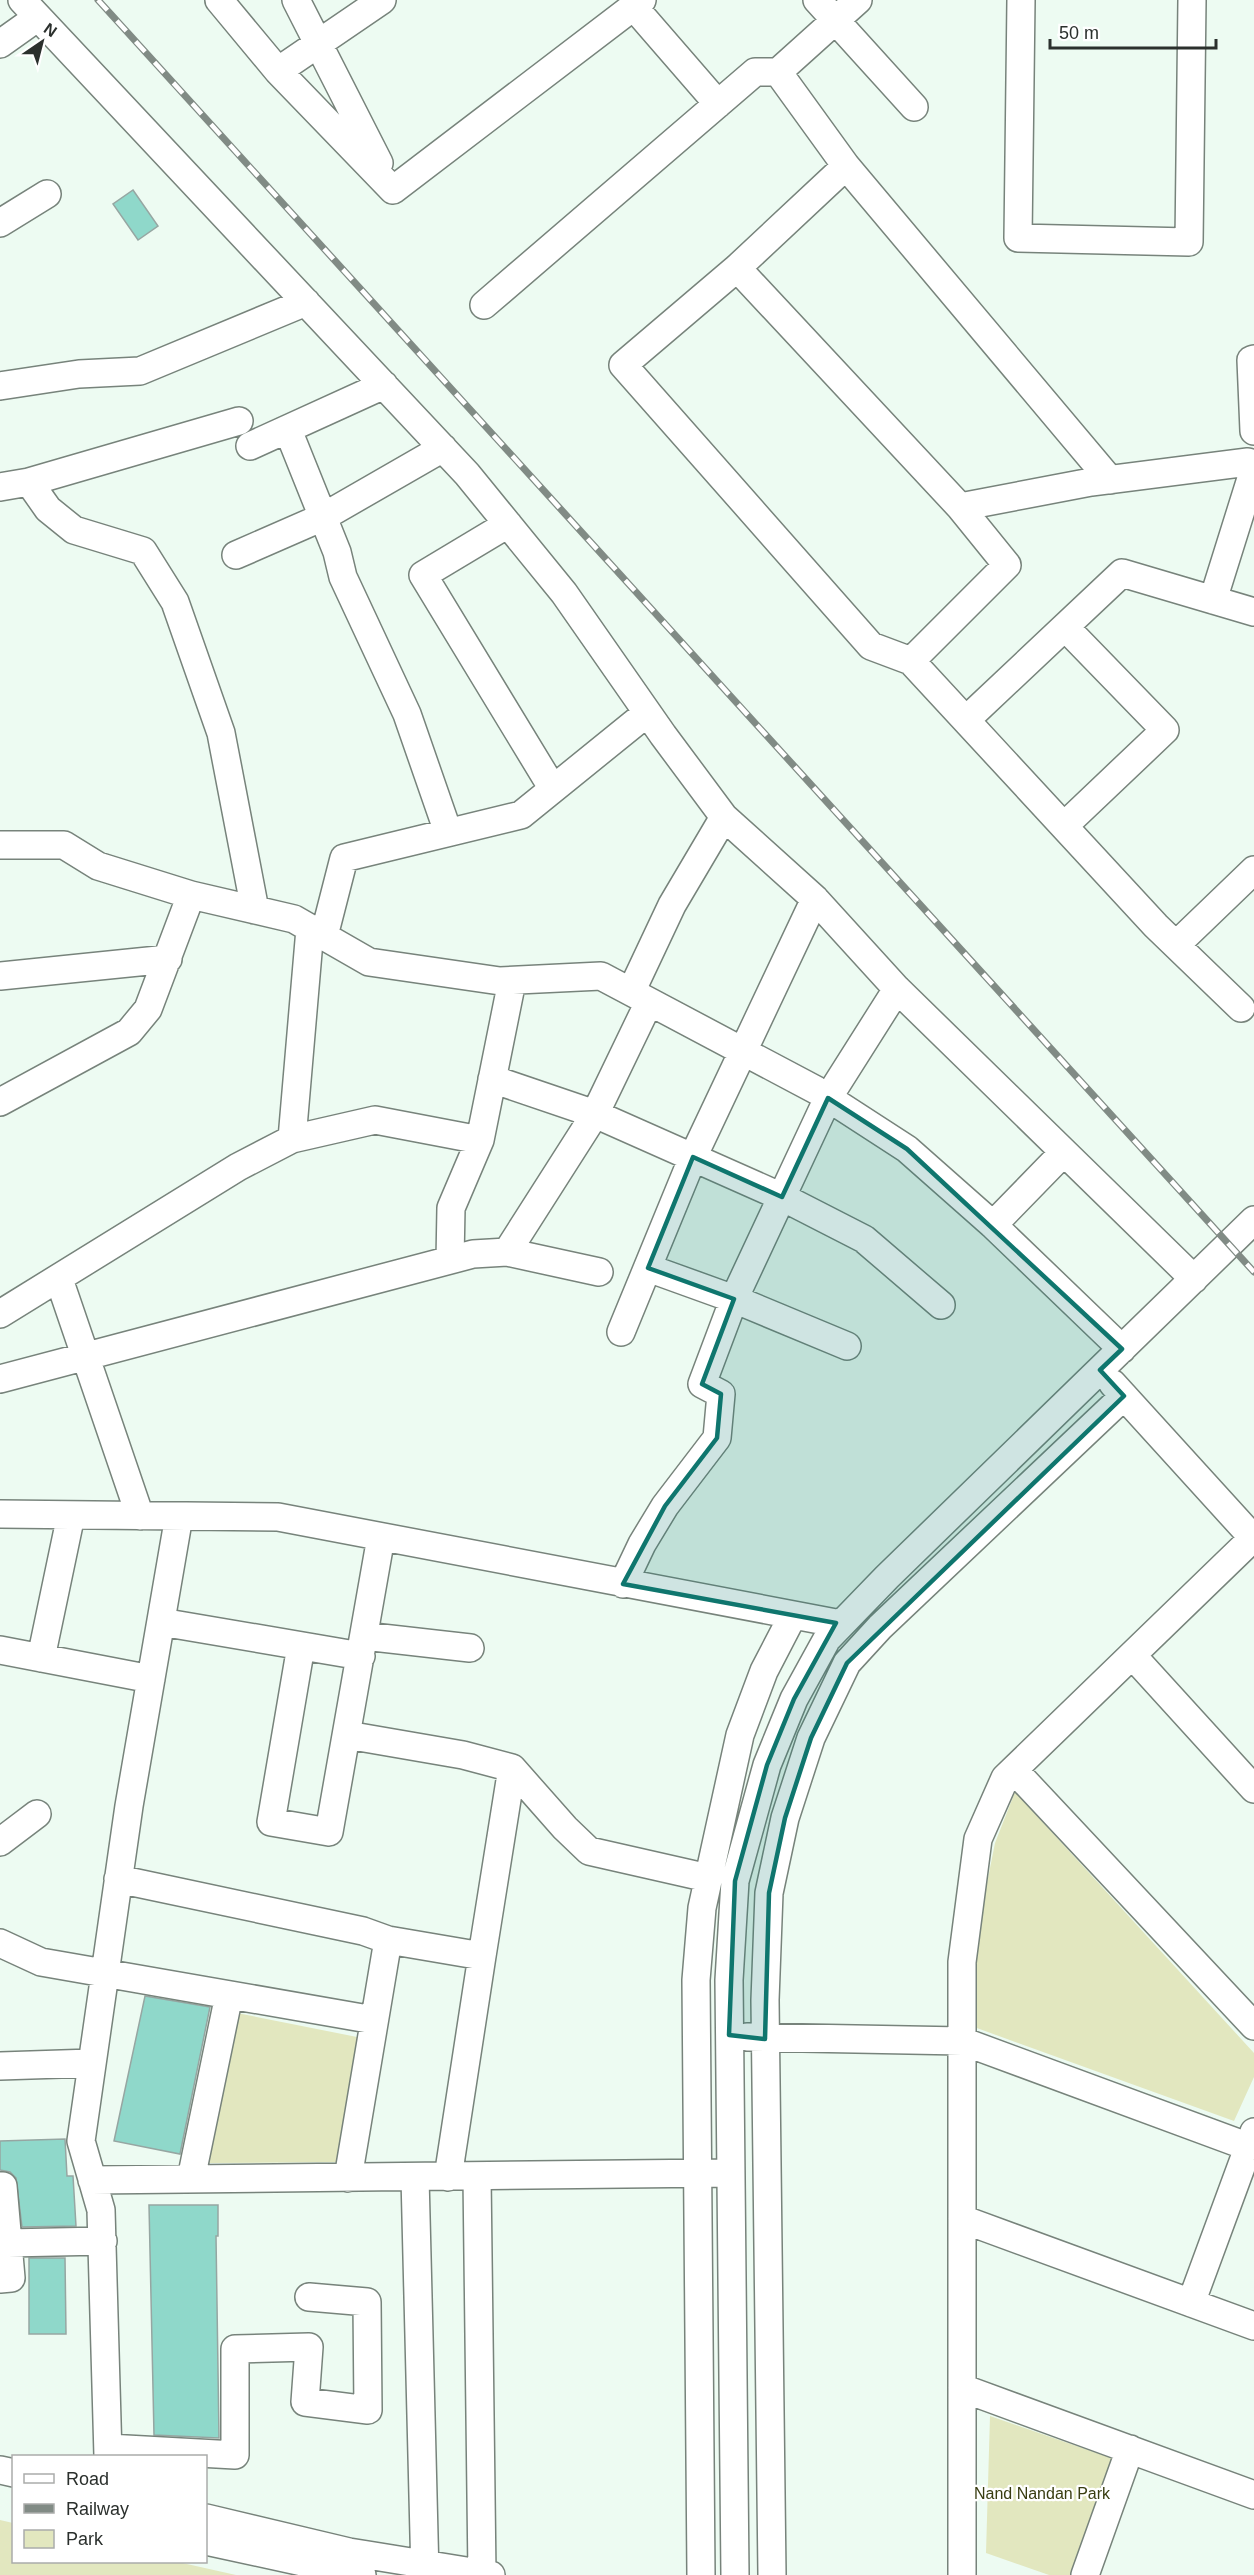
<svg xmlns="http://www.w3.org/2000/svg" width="1254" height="2575" font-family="Helvetica,sans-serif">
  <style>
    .green { fill: #e2e7bf }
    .building { fill: #8fd8ca; stroke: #96a6a2; stroke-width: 1.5 }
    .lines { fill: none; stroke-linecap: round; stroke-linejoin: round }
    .street-casing { stroke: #77837b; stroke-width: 30 }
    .street { stroke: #fff; stroke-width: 27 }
    .rail-casing { stroke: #818b85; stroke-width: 7 }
    .rail { stroke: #fff; stroke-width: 4.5; stroke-dasharray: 14; stroke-linecap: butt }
    .marked { fill: #0f766e; fill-opacity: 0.2; stroke: #0f766e; stroke-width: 4.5; stroke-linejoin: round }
    .labels { text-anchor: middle; stroke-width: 4.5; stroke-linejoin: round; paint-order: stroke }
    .park-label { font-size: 16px; fill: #393d11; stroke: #fff }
  </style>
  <rect width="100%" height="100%" fill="#edfbf2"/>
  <!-- green -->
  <path class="green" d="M1015,1792L1254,2053V2077L1234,2121L974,2027L976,1938L995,1843Z
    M237,2013L362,2038L339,2162L209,2163Z
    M990,2416L1114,2459L1071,2575H1049L986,2553Z
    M0,2520L13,2523L14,2562H178L236,2575H0Z"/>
  <!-- building -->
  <path class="building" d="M133,190L158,226L138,240L113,204Z
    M145,1996L210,2007L180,2154L114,2141Z
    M65,2139L67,2176H73L76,2226L22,2227L16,2178L10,2172L0,2170V2141Z
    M149,2205H218V2236H216L219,2438L154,2435Z
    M29,2258H65L66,2334H29Z"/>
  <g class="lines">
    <defs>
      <path id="street" d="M22,0L467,474L564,593L663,735L724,817L815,899L897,989L1194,1279
        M219,0L278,71L382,0
        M296,0L379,163
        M817,0L914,107
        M1021,0L1018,238L1189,242L1192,0
        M633,6L718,104
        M0,44L38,17
        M278,71L393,190L642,0
        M778,72L846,166L1110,480
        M846,166L737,268L623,365L871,646L911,661L1156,926L1241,1008
        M0,223L47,194
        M737,268L960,507L1007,565L911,661
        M484,305L755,72H778L858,0
        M1254,359L1251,360L1254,431
        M0,386L79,374L140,371L306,302
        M288,430L337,552L343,577L407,714L448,832
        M250,446L384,385
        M29,482L239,421
        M0,487L29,482L48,509L74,530L143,551L175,602L221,733L255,910
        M960,507L1091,482L1248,462L1254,464
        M508,524L423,575L553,789
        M236,555L323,517L443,448
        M1213,600L1254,469
        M966,720L1122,573L1254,612
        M1064,826L1165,730L1065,627
        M0,845H64L98,866L191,895L294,919L369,962L500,981L601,976L816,1090L907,1149L993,1225L1122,1349
        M324,936L344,858L521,815L647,713
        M1176,945L1254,870
        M0,976L168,959
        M631,992L672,905L724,817
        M492,1079L595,1114L782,1197L864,1239L941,1305
        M0,1102L129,1032L148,1009L191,895
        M292,1139L310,929
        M993,1225L1064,1152
        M507,1252L595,1114L649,1002
        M450,1260L451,1208L480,1140L512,981
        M648,1268L734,1299L847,1346
        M59,1279L140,1516
        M0,1314L238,1167L292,1139L375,1120L480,1140
        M621,1332L693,1157L815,899
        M0,1379L473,1254L507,1252L599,1272
        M1113,1384L1254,1539
        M0,1514L278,1517L841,1624
        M623,1584L642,1544L665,1506L717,1438L721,1394L702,1384L734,1299L828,1098L897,989
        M161,1622L361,1656
        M364,1636L470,1648
        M301,1646L271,1822L329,1832L381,1537
        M0,1650L151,1679
        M1132,1655L1254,1789
        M41,1658L71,1515
        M347,1735L463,1755L512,1768L565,1828L589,1851L708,1878
        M1014,1770L1254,2026
        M0,1842L37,1814
        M118,1879L363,1931L388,1940
        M0,1943L41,1962L374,2020
        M747,2037L962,2041L1249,2147
        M0,2066L92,2063
        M477,2176L482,2575
        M415,2177L425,2575
        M448,2177L482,1956
        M348,2178L388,1940L482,1956L512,1768
        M191,2179L229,1995
        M92,2180L718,2173
        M0,2186H3L11,2278L0,2279
        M962,2219L1254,2326
        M8,2243L103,2241
        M1191,2303L1254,2132
        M962,2388L1254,2495
        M108,2448L235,2455V2349L309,2347L305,2402L368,2410L367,2302L309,2297
        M108,2456L101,2210L81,2141L129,1806L179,1516
        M0,2470L14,2473
        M206,2518L349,2552L491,2575
        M206,2541L362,2575
        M701,2575L696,1980L702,1908L740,1735L764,1671L792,1617
        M735,2575L729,1980L735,1881L767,1765L794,1699L827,1639L887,1577L1254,1220
        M772,2575L765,2000L769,1893L785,1818L811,1738L847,1663L880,1627L1124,1396
        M962,2575V1962L978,1839L1005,1778L1253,1538
        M1085,2575L1130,2449"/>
    </defs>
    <!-- street casing -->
    <use href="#street" class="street-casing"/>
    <!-- street -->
    <use href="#street" class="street"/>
    <defs>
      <path id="rail" d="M98,0L1254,1272"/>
    </defs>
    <!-- rail casing -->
    <use href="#rail" class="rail-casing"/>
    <!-- rail -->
    <use href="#rail" class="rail"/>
  </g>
  <!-- marked area -->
  <path class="marked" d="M828,1098L907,1149L1122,1349L1100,1370L1124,1396L847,1663L811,1738L785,1818L769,1893L765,2039L729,2035L735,1881L767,1765L794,1699L836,1623L623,1584L665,1506L717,1438L721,1394L702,1384L734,1299L648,1268L693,1157L782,1197Z"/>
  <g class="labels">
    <!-- park labels -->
    <g class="park-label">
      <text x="1042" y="2499">Nand Nandan Park</text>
    </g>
  </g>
  <!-- legend -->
  <rect x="12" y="2455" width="195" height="108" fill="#ffffff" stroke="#aaacab" stroke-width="1.5"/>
  <rect x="24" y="2474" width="30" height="9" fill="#ffffff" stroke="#aaacab" stroke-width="1.5"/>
  <text x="66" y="2485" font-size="18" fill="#2b302d">Road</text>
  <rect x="24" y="2504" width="30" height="9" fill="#818b85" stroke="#aaacab" stroke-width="1.5"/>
  <text x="66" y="2515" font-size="18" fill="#2b302d">Railway</text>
  <rect x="24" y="2530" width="30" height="18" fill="#e2e7bf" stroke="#aaacab" stroke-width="1.5"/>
  <text x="66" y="2545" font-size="18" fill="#2b302d">Park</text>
  <!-- north arrow -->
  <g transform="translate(42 42) rotate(35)" stroke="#ffffff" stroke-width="4.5" paint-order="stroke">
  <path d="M0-4.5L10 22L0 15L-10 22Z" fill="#2b302d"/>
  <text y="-9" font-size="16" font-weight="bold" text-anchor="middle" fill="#2b302d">N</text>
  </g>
  <!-- scale -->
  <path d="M1050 39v9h166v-9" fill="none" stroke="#2b302d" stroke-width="3"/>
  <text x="1059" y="39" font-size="18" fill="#2b302d" stroke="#ffffff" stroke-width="4.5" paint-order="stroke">50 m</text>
</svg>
